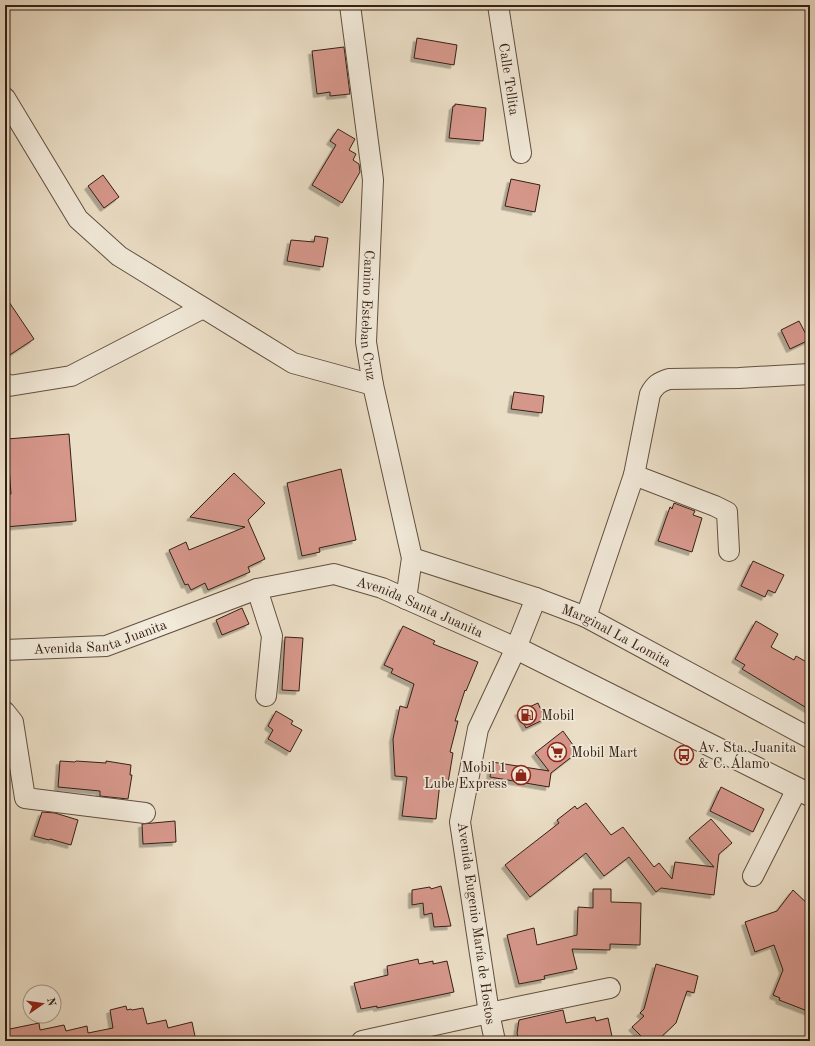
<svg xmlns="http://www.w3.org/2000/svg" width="815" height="1046" font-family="'Old Standard TT',serif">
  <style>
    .building { fill: #d6978b; stroke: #352015; filter: url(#shadow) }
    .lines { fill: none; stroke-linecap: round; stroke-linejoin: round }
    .minor-casing { stroke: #625041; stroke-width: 22 }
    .tertiary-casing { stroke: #625041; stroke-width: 24 }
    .minor { stroke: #f2eada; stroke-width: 20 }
    .tertiary { stroke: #f2eada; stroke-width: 22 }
    .labels { text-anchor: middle; stroke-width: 3.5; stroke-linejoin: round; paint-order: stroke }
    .street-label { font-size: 14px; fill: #352015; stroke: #f2eada }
    .poi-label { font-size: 14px; fill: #352015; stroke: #f2eada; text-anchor: start }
  </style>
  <defs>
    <filter id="shadow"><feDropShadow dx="-3.5" dy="3.5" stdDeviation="0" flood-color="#0004"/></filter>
  </defs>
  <rect width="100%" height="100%" fill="#ebdec6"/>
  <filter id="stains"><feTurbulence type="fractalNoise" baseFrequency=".005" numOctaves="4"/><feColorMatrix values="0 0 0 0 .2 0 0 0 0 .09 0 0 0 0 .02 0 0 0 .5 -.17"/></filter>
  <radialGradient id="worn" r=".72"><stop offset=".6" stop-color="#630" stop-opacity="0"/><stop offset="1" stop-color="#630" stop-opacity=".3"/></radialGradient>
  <!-- building -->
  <path class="building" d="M417,38L457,45L454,65L414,58Z
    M344,47L350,94L330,96V92L317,94L312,51Z
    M455,104L486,108L483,141L449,138L453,106H455Z
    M338,129L355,139L349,150L356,154L353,160L359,164L360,172L342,203L312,185L336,145L330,141Z
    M103,175L119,197L104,208L88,186Z
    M511,179L540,185L535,212L505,206Z
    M315,236L328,238L323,267L287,261L291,240L314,242Z
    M5,296L34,339L5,358Z
    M799,321L809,340L790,349L781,330Z
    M514,392L544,396L542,413L511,409Z
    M69,434L76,521L5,527V495L11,494L7,439Z
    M341,469L356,540L319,548L320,552L302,556L287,483Z
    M234,473L265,503L248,520L265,559L248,567L250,572L208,590L205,583L191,590L188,584L185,585L169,550L186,542L189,550L245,527L190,517Z
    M674,503L695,511L693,515L702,518L692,552L658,541L670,507L672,509Z
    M753,561L784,575L775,593L768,590L765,597L741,586Z
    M242,608L249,624L222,635L216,620Z
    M756,621L778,634L771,647L794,660L796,656L810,664V710L742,669L745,665L735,659Z
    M403,626L435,641L433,644L478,662L466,691L465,690L455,721H458L450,752L453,753L448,783L440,782L436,819L402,816L407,777L395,776L393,739L400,706L407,708L414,684L391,673L393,669L384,665Z
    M285,637L303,638L299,691L282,690Z
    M538,703L545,719L526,728L518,712Z
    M276,711L293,721L291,724L302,730L290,752L268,739L273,730L268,726Z
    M563,731L578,752L551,773L549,787L490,777L492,762L549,771L535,753Z
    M60,761L75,762L76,761L106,763V761L131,765L130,775H132L128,799L100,796V791L58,787Z
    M721,787L764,809L753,832L710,811Z
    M586,803L611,835L623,827L654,867L659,863L672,879L675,862L714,867L689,838L711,819L732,843L719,854L714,895L661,888L656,892L629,857L604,876L586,853L530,897L505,865L559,823L557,820L575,806L577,809Z
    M42,812L55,813L78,820L71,845L50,839L49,840L34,836Z
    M175,821L176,842L143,844L142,824Z
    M441,886L451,926L434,927L432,913L424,915L423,903L412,905V890L430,887L431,889Z
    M593,889H611V902L641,903L640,945L610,944V950L572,949L577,969L544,976L545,979L519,984L507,935L534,928L537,945L577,935L578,907L593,908Z
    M793,890L810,906V931L805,934L810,941V1012L779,1000L780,998L773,995L783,970L774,945L755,952L745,922L777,911Z
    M418,959L419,964L433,961V964L447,961L454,992L377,1008V1006L361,1009L354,983L388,975L387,966Z
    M656,964L698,976L694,993L687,991L676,1023L657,1041H642V1037L632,1027L644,1016L640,1013L644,1009Z
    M126,1006L127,1010L131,1009L132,1010L143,1008L147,1024L166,1020L168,1028L192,1022L196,1041H5V1030L39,1023L40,1030L64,1025L66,1031L87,1026L88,1033L113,1028L110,1010Z
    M563,1010L566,1023L595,1017L596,1021L608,1018L613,1041H519L517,1033L519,1020Z"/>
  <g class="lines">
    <defs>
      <g id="minor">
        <path id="s1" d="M350,5L373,180L366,342L373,385L412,558L406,599"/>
        <path id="s2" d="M498,5L521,153"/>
        <path d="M5,98L78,219L119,256L293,363L373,385"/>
        <path d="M5,383L9,386L71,376L203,308"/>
        <path d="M634,475L715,506L727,512L729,551"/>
        <path id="s3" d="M412,558L536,598L586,617L810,738"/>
        <path d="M257,589L272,636L266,696"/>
        <path d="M586,617L634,475L650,394C655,385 659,382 669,379L739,378L810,374"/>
        <path id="s4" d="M5,650L106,646L257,589L334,574L382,588L516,648"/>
        <path d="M5,712L13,722L25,798L145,813"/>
        <path d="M753,876L797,789"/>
        <path d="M362,1041L489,1013L610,988"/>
        <path d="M495,1041L489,1013L460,822L478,729L516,648L536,598"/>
      </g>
      <path id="tertiary" d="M516,648L810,795"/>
    </defs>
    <!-- minor casing -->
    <use href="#minor" class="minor-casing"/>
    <!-- tertiary casing -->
    <use href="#tertiary" class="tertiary-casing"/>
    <!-- minor -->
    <use href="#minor" class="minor"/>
    <!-- tertiary -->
    <use href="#tertiary" class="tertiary"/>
  </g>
  <!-- icons -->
  <defs>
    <symbol id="fuel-ring" viewBox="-11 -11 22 22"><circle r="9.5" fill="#f2eada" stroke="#8f2418" stroke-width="1.5"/><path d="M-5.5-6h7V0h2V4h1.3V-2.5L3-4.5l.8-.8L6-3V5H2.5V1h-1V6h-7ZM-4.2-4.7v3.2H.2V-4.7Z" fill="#8f2418"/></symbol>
    <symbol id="supermarket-ring" viewBox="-11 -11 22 22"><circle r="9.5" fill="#f2eada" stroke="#8f2418" stroke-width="1.5"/><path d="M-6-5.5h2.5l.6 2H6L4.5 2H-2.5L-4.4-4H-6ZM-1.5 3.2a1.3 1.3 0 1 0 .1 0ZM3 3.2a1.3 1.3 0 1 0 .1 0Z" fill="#8f2418"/></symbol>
    <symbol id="bus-ring" viewBox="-11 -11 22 22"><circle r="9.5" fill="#f2eada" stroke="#8f2418" stroke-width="1.5"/><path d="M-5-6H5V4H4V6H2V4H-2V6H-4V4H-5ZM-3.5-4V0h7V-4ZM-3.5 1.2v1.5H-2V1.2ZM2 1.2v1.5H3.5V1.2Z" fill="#8f2418"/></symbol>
    <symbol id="shop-ring" viewBox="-11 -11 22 22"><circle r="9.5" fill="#f2eada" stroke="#8f2418" stroke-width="1.5"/><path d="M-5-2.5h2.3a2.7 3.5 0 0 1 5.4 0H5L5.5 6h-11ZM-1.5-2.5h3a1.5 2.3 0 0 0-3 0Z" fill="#8f2418"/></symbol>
  </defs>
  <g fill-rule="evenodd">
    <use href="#fuel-ring" x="516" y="704" width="22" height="22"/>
    <use href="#supermarket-ring" x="546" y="741" width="22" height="22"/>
    <use href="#bus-ring" x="673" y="744" width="22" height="22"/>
    <use href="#shop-ring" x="510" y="764" width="22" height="22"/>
  </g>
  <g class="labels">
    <!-- street labels -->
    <g class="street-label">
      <text dy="5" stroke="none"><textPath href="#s2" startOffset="75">Calle Tellita</textPath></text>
      <text dy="5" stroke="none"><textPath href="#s1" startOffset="312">Camino Esteban Cruz</textPath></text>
      <text dy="5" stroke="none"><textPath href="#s4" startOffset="433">Avenida Santa Juanita</textPath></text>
      <text dy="5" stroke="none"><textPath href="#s4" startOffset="97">Avenida Santa Juanita</textPath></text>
      <text dy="5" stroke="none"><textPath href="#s3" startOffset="219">Marginal La Lomita</textPath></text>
      <text transform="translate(477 923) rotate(82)" y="5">Avenida Eugenio María de Hostos</text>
    </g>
    <!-- poi labels -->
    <g class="poi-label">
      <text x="541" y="720">Mobil</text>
      <text x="698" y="752">Av. Sta. Juanita<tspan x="698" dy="16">&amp; C. Álamo</tspan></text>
      <text x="571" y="757">Mobil Mart</text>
      <text x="507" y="772" text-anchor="end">Mobil 1<tspan x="507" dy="16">Lube Express</tspan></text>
    </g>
  </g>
  <!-- margin -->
  <rect width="815" height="1046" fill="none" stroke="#ebdec6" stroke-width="20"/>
  <rect x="6" y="6" width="803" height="1034" fill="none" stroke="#352015" stroke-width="2"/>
  <rect x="10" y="10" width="795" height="1026" fill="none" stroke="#352015"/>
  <!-- north arrow -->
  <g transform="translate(42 1004) rotate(77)"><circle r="19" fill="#f2eada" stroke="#a6998b"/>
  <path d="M0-3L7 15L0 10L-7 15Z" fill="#8f2418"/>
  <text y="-6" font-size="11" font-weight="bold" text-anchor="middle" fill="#352015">N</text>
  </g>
  <rect width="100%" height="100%" filter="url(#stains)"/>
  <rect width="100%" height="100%" fill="url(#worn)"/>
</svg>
